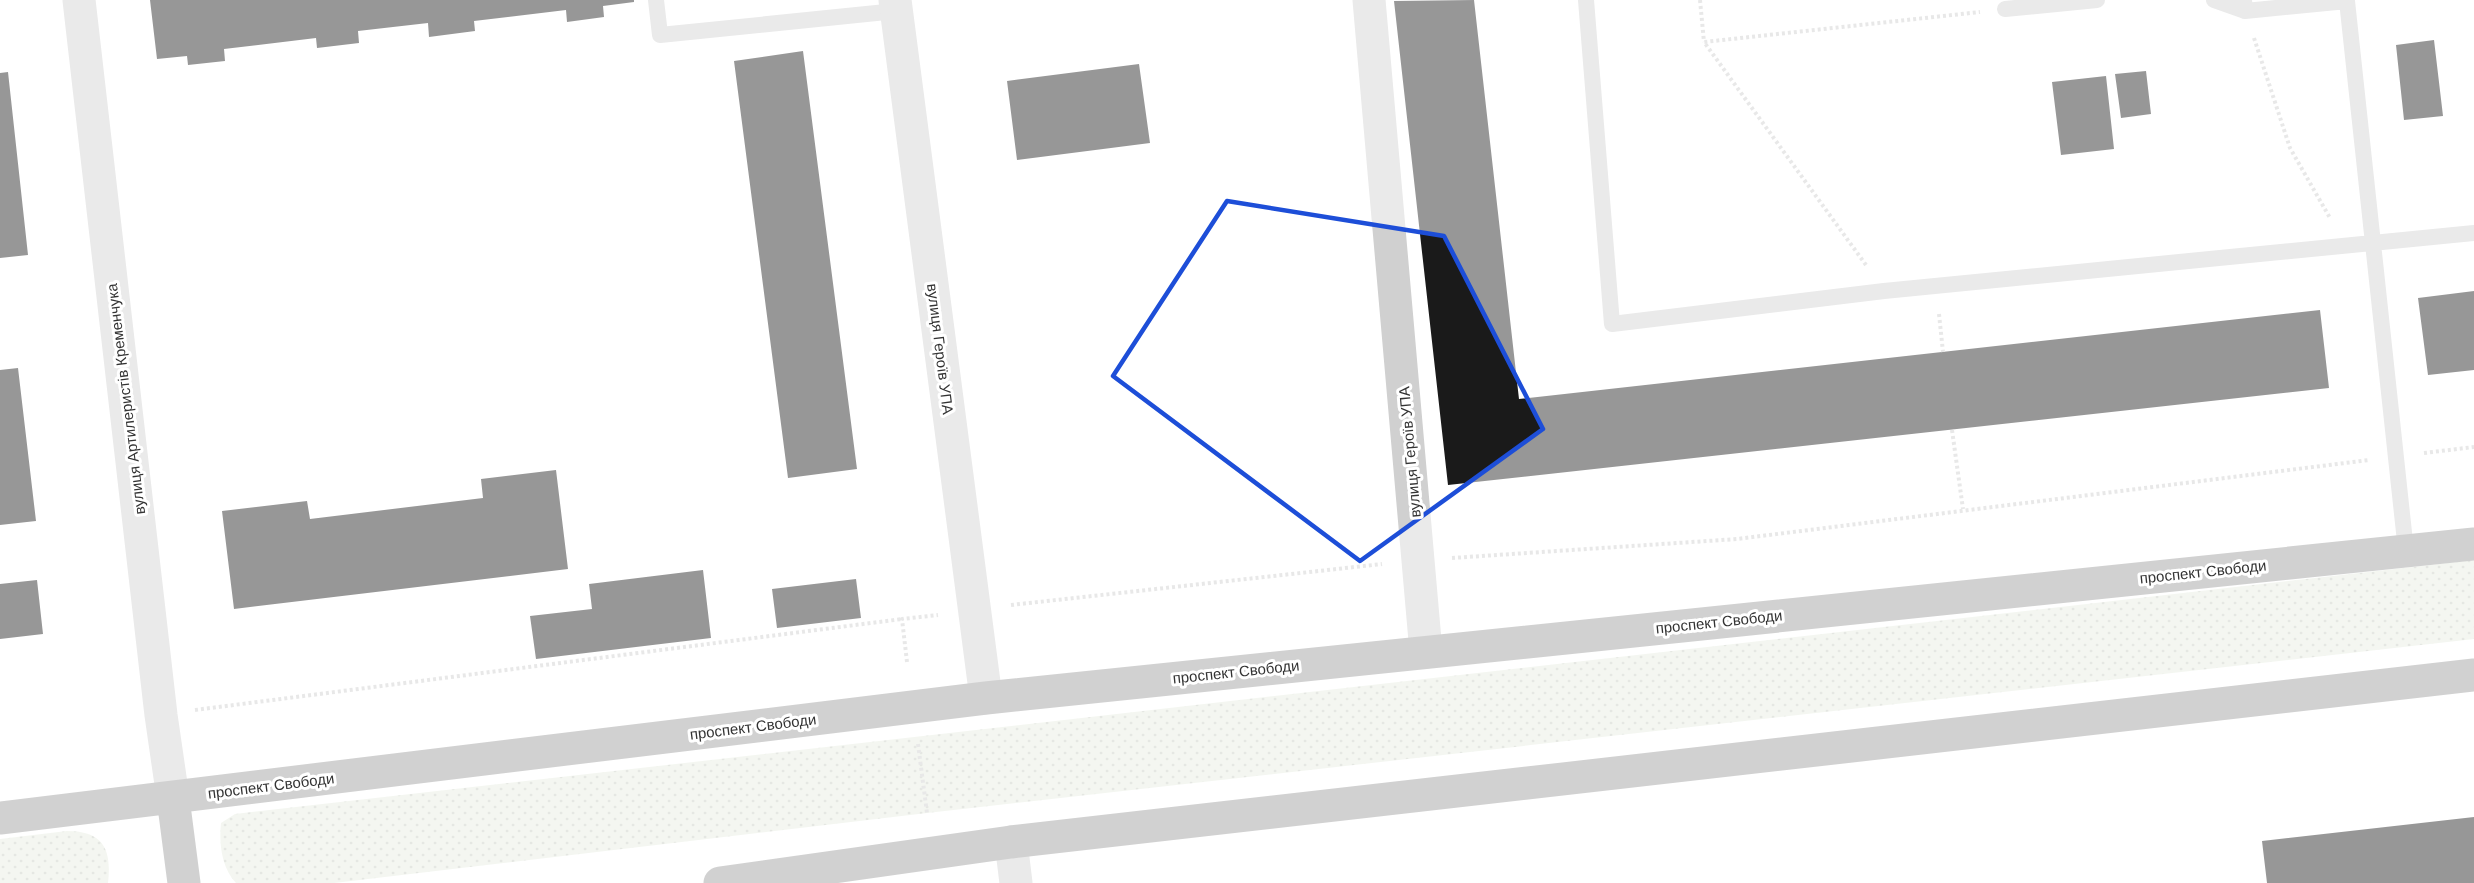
<svg xmlns="http://www.w3.org/2000/svg" width="2474" height="883" font-family="Helvetica,sans-serif">
  <style>
    .grass { fill: url(#grass-dots) }
    .building { fill: #1a1a1a }
    .lines { fill: none; stroke-linecap: round; stroke-linejoin: round }
    .path { stroke: #cdcdcd; stroke-width: 4; stroke-dasharray: 3 3; stroke-linecap: butt }
    .lane { stroke: #d0d0d0; stroke-width: 16 }
    .street { stroke: #d0d0d0; stroke-width: 33 }
    .highway { stroke: #9a9a9a; stroke-width: 33 }
    .marked { fill: none; stroke: #1d4ed8; stroke-width: 4.5; stroke-linejoin: round }
    .labels { text-anchor: middle; stroke-width: 6; stroke-linejoin: round; paint-order: stroke }
    .street-label { font-size: 15px; fill: #333; stroke: #fff }
  </style>
  <defs>
    <pattern id="grass-dots" width="8" height="8" patternUnits="userSpaceOnUse" patternTransform="scale(1.5)"><rect width="8" height="8" fill="#e6ecdf"/><path d="M2 2h.1M6 6h.1" fill="none" stroke="#c6cbc0" stroke-width="1.8" stroke-linecap="round"/></pattern>
  </defs>
  <rect width="100%" height="100%" fill="#fff"/>
  <!-- grass -->
  <path class="grass" d="M2474,560V639L927,813L334,883H236C221,867 219,843 221,823L235,814Z
    M67,831C103,831 112,849 108,883H0V839Z"/>
  <!-- building -->
  <path class="building" d="M150,0H634V2L603,6L604,17L567,22L566,10L474,21L475,31L429,37L428,23L358,31L359,43L317,48L316,38L224,49L225,61L188,65L187,56L157,59Z
    M1474,0L1519,399L2320,310L2329,388L1448,485L1394,1Z
    M2434,40L2443,116L2404,120L2396,45Z
    M803,51L857,469L788,478L734,61Z
    M1139,64L1150,143L1017,160L1007,81Z
    M2146,71L2151,114L2121,118L2115,74Z
    M8,72L28,255L0,258V73Z
    M2106,76L2114,149L2061,155L2052,82Z
    M2474,291V370L2428,375L2418,298Z
    M18,368L36,521L0,525V370Z
    M556,470L568,569L234,609L222,511L307,501L310,519L483,498L481,479Z
    M703,570L711,638L536,659L530,616L592,609L589,584Z
    M856,579L861,618L777,628L772,589Z
    M37,580L43,634L0,639V584Z
    M2474,817V883H2267L2262,841Z"/>
  <g class="lines">
    <!-- path -->
    <path class="path" d="M1700,0L1704,42
      M2254,38L2290,148L2330,218
      M1866,265L1704,42L1980,12
      M1939,314L1943,352
      M1952,430L1963,509
      M2424,453L2474,447
      M1452,558L1737,539L2369,460
      M1011,605L1382,564
      M907,662L902,619L938,615
      M195,710L902,619
      M918,744L927,813"/>
    <!-- lane -->
    <path class="lane" d="M656,0L660,35L896,11
      M1586,0L1612,324L1884,291L2474,233
      M2214,0L2245,11
      M2244,0L2245,11L2347,1L2406,551
      M2005,9L2097,0"/>
    <!-- street -->
    <path class="street" d="M79,0L161,715L173,798
      M895,0L986,698
      M1369,0L1426,652
      M1011,842L1016,883"/>
    <!-- highway -->
    <path class="highway" d="M173,798L184,883
      M0,818L986,698L2474,544
      M720,883L1011,842L2474,675"/>
  </g>
  <!-- marked area -->
  <path d="M0 0H2474V883H0ZM1227,201L1444,236L1543,429L1360,561L1113,376Z" fill="#fff" fill-opacity=".55" fill-rule="evenodd"/>
  <path class="marked" d="M1227,201L1444,236L1543,429L1360,561L1113,376Z"/>
  <g class="labels">
    <!-- street labels -->
    <g class="street-label">
      <text transform="translate(940 349) rotate(83)" y="5">вулиця Героїв УПА</text>
      <text transform="translate(126 399) rotate(-97)" y="5">вулиця Артилеристів Кременчука</text>
      <text transform="translate(1410 452) rotate(-95)" y="5">вулиця Героїв УПА</text>
      <text transform="translate(2203 572) rotate(-6)" y="5">проспект Свободи</text>
      <text transform="translate(1719 622) rotate(-6)" y="5">проспект Свободи</text>
      <text transform="translate(1236 672) rotate(-6)" y="5">проспект Свободи</text>
      <text transform="translate(753 727) rotate(-7)" y="5">проспект Свободи</text>
      <text transform="translate(271 786) rotate(-7)" y="5">проспект Свободи</text>
    </g>
  </g>
</svg>
